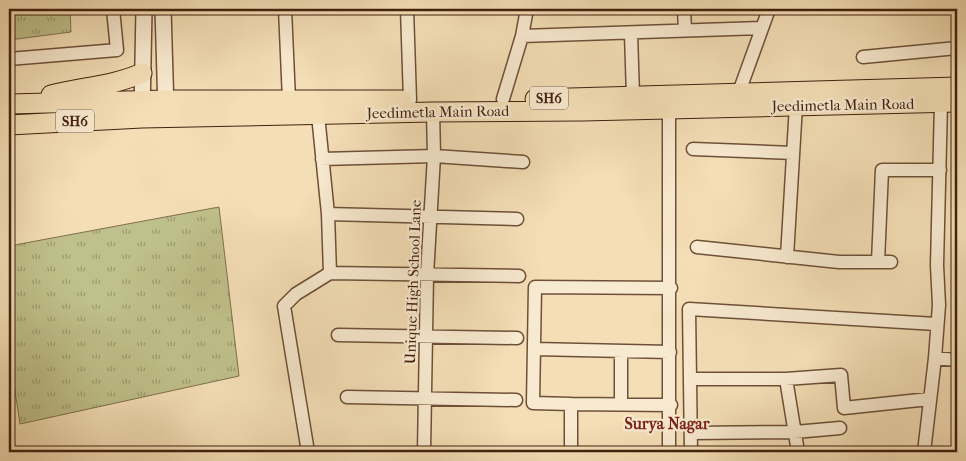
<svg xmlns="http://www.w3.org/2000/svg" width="966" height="461" font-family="'IM FELL French Canon',serif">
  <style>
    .grass { fill: url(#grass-tufts); stroke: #80704c }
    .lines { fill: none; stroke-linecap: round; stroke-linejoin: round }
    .minor-casing { stroke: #6e5038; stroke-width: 15 }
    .tertiary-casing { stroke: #6e5038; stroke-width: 18 }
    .primary-casing { stroke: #42210e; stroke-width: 21 }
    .minor { stroke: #f8ead0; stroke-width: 12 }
    .tertiary { stroke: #f8ead0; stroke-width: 15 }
    .primary { stroke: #f4deb6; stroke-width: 19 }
    .labels { text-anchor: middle; stroke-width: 4.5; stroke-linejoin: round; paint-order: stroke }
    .shield { fill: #f8ead0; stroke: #795d48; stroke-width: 1 }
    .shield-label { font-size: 14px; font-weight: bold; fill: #42210e }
    .street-label { font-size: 15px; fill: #42210e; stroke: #f8ead0 }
    .neighbourhood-label { font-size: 16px; font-weight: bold; fill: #7a1f14; stroke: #f8ead0 }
  </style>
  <defs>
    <pattern id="grass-tufts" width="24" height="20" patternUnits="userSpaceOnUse" patternTransform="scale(1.25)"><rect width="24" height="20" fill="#bfc08b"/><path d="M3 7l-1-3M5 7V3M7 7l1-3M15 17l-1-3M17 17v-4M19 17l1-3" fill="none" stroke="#9d9c70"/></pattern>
  </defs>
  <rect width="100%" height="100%" fill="#f4deb6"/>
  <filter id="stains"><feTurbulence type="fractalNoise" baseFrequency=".004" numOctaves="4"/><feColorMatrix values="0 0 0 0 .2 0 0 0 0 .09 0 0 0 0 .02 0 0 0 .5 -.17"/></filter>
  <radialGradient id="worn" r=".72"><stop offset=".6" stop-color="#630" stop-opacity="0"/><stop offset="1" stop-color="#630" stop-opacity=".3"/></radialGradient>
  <!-- grass -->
  <path class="grass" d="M9,9H70L71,32L9,40Z
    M219,207L239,376L20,424L9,352V246Z"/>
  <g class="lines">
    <defs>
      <path id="minor" d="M285,9L289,100
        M407,9L410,100
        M527,9L522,36L761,28
        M684,9L685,30
        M631,34L633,96
        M863,57L957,48
        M9,59L117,50L113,9
        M739,92L769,9
        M503,99L522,36
        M669,108V452
        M693,149L793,153
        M322,159L434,156L523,162
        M328,214L517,219
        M697,247L839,262H891
        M787,257L796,105
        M878,262L882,170H940
        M330,273L519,276
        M338,335L517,338
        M534,349L670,352
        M935,358L957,360
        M690,379H786L841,375L844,408L929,399
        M786,379L798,452
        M347,397L516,400
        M571,404L671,405
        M621,404V351
        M692,433L795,432L840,428
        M308,452L284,306L296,294L330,273L328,214L318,115
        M424,452L427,275L434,156L433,112
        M571,452V404L533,403L535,287L671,288
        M691,452L689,309L936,324
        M924,452L935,358L939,305L937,265L941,103"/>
      <path id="tertiary" d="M163,9L166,110
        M142,112L144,9"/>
      <path id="primary" d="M51,95C82,87 113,86 142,73
        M535,99L957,87
        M9,104L165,100H402
        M9,125L142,118L433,112L583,111L957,102"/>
    </defs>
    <!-- minor casing -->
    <use href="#minor" class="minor-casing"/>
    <!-- tertiary casing -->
    <use href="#tertiary" class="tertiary-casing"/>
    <!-- primary casing -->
    <use href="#primary" class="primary-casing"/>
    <!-- minor -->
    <use href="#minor" class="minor"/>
    <!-- tertiary -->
    <use href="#tertiary" class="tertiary"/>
    <!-- primary -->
    <use href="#primary" class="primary"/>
  </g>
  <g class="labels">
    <!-- shield labels -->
    <g class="shield">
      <rect x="530" y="86.5" width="38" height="23" rx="4"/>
      <rect x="56" y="109.5" width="38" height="23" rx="4"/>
    </g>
    <g class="shield-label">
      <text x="549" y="103">SH6</text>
      <text x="75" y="126">SH6</text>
    </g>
    <!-- street labels -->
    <g class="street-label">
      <text transform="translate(843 105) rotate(-1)" y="5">Jeedimetla Main Road</text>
      <text transform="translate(438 112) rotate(-1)" y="5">Jeedimetla Main Road</text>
      <text transform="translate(413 282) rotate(-88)" y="5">Unique High School Lane</text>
    </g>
    <!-- neighbourhood labels -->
    <g class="neighbourhood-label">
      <text x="667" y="429">Surya Nagar</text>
    </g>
  </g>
  <!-- margin -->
  <rect width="966" height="461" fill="none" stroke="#f4deb6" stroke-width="30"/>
  <rect x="10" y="10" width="946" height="441" fill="none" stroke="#42210e" stroke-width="2.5"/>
  <rect x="15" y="15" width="936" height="431" fill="none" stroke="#42210e"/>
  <rect width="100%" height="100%" filter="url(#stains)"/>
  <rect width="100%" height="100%" fill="url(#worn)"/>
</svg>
